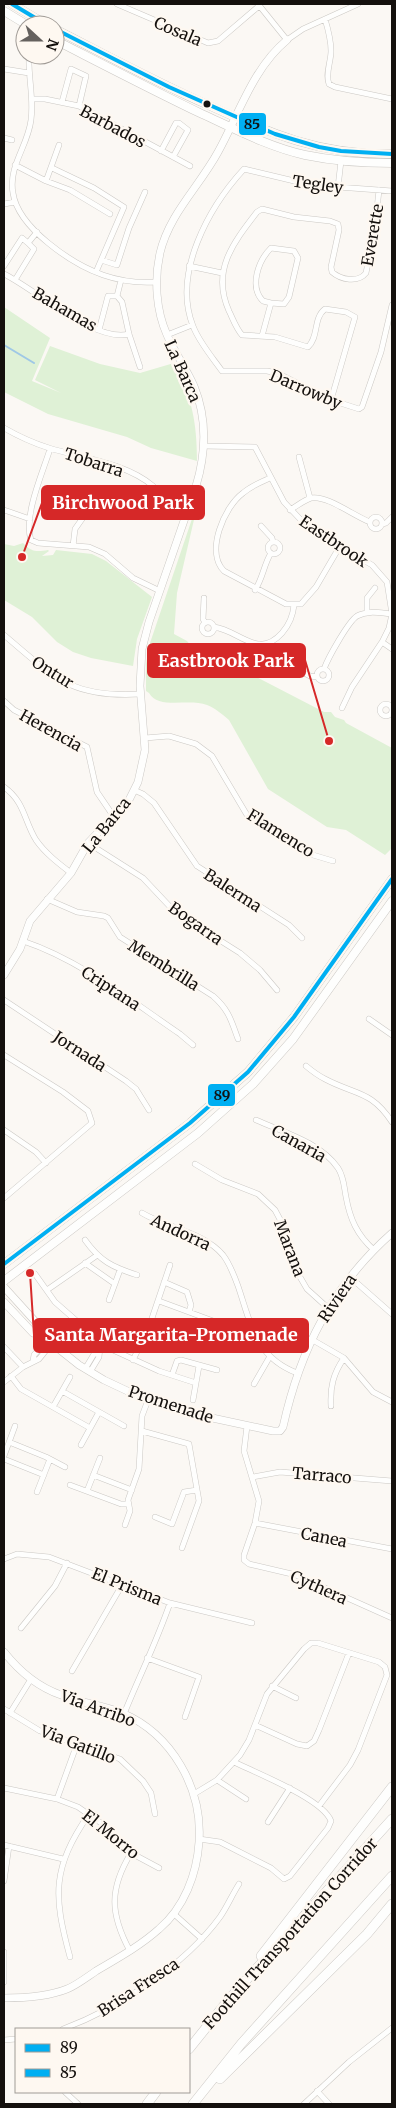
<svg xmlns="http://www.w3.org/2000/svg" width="396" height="2108" font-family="Merriweather,serif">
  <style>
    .green { fill: #dff1d6 }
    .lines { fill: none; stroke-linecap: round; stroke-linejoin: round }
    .stream { stroke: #9fc8e6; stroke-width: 2 }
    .street-casing { stroke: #cbc8c4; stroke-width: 6 }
    .secondary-casing { stroke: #cbc8c4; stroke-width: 8 }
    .primary-casing { stroke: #cbc8c4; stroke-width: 9 }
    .highway-casing { stroke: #cbc8c4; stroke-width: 10 }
    .street { stroke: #fefefd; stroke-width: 5 }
    .secondary { stroke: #fefefd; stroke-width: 7 }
    .primary { stroke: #fefefd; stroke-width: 8 }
    .highway { stroke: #fefefd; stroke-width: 9 }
    .bus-1-casing { stroke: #fef8f1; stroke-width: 8 }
    .bus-2-casing { stroke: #fef8f1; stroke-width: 8 }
    .bus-1 { stroke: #00aff2; stroke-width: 4 }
    .bus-2 { stroke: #00aff2; stroke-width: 4 }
    .bus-dot { fill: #14100d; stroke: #fef8f1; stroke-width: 2 }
    .labels { text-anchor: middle; stroke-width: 5; stroke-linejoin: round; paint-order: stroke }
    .street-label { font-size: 16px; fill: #14100d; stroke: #fef8f1 }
    .leader { fill: none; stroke: #d62828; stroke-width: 2 }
    .callout-dot { fill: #d62828; stroke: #fef8f1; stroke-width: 2 }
    .callout { fill: #d62828; stroke: #d62828; stroke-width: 2 }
    .callout-label { font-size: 18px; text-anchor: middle; font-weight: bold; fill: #fff }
    .line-badge { stroke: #fef8f1; stroke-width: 2 }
    .pale-badge-label { font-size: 14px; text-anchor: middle; font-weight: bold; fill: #111 }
  </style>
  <rect width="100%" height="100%" fill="#fbf8f4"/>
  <!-- green -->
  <path class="green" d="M4,307L50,338L32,381L61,393L35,380L50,346L100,364L140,373L174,363C192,397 197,423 197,461L151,448L127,437L48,414L4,392Z
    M195,510L196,511L177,593L174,634L187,641L192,647H202L210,653L324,712H331L335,717L344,720L346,723L392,748V848L385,855L346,830L327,827L268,789L229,720C222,714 215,708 207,705C189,698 158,710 149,693L146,691V664L150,643Z
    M23,543C31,552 37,552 48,550L49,551L42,556L53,555L56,550L92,554L106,561L152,597L137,639L133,666L91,658L73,652L57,642L32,617L4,600V544L14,546Z"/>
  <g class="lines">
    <!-- stream -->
    <path class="stream" d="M4,345L34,363"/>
    <defs>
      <path id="street" d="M117,4L208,43L218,41L259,6
        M258,4L287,40L303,29L358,4
        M325,19C328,29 331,40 331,51C331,62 325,74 329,84L335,87L392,99
        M29,55C28,77 34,98 31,120C28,146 8,166 13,193C18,228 72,264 103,275C120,281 139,283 156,282
        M4,69L29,73
        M32,99H45L79,106L190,166
        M62,102L71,69L86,76L79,106
        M4,138L12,140
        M161,151L176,123H179L188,130L173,157
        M15,165L46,181L70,190L110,214
        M52,168L94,188L124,207L96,272
        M46,181L59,145
        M338,187L341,161
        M392,191L311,185L244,169C209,207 172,273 193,326C199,342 212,357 222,371H267L277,373L331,400L359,409L362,407L381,352L392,305
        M4,204L15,202
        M101,260L117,265L129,228L145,192
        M4,266L22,238L28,243L37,232
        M189,266L222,273
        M4,274C35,289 95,343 129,334
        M15,280L34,249L28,243
        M121,280L117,296L122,302L129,334L140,367
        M99,330L108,296H117
        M167,335L192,325
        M262,336L271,303L284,304L289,297L298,258L294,251L271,248C258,261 249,287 263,301L271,303
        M331,400L355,317L346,312L325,309C313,318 319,337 308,347L275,337L242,335C236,328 233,319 229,311C211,271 233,243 257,212L262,209L294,217L330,221L338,224L339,230L331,267L332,272C341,280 358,283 366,273L375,227L379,190
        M4,428C18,436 33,443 49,448C82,458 126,463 153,486L149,499L140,515
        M204,446L255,447L284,502L300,519L315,532L372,565L387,582L392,614L389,628L382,642L352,687L342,708
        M50,449C43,472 23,516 31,540L38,543L89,547L105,554L133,578L160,591
        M299,457L310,498
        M270,478C261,482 251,486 243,493C224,507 205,552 224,571L286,604H301L316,587L340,546
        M4,510L30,519
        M290,510C297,506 304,500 311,498C327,495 354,516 370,522
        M370 523a6 6 0 1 1 12 0a6 6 0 1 1-12 0Z
        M382,524L386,523L392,517
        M261,526L272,538L273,542
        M268 548a6 6 0 1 1 12 0a6 6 0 1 1-12 0Z
        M73,546L75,529L87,512
        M255,590C263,578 264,564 271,553
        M204,598L203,619L205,623
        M367,613V598L375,588
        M202 628a6 6 0 1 1 12 0a6 6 0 1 1-12 0Z
        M214,627C239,630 258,660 282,633C289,625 293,616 294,605
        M4,635C54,677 70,698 140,694
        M382,642L392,649
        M287,664L310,676L317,677
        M324,669C328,658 348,622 357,616C368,610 380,613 392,614
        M317 675a6 6 0 1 1 12 0a6 6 0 1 1-12 0Z
        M4,701L14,710L87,747L97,792L114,817
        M380 710a6 6 0 1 1 12 0a6 6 0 1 1-12 0Z
        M145,738L169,736L196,744L212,756L247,815L313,855L333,861
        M4,787C25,802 24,821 36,840C45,853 58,863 71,873
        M134,790L143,794L154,803L197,866L289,925L302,938
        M88,843L143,878L175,912L240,953L260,970L277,990
        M47,899L77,912L104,916L108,918L120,937L213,996C229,1010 231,1020 238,1039
        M23,941C80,960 130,1000 180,1034L193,1045
        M4,1000L126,1081L136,1089L149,1110
        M369,1019L392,1035
        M4,1055L63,1092L88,1111L92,1123L4,1198
        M306,1066C312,1071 319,1076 325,1079C355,1095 371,1090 392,1122
        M256,1120C283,1132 320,1142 338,1168C344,1177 344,1187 346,1197C350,1219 357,1235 374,1250
        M4,1130L36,1152L46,1163
        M195,1164L222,1180L258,1194L275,1210L283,1225L300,1277L307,1289L328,1308
        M142,1213C167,1228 204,1232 223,1255C230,1264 234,1275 238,1286C251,1324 255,1357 297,1373
        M85,1240C100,1261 112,1267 137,1275
        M85,1263L115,1284
        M35,1274L55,1302L96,1338L100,1347L113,1350L159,1371L196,1383
        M350,1277L392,1314
        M164,1282L187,1292L191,1305L189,1312
        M47,1290L96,1256
        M109,1300L120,1270
        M159,1301L216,1322
        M311,1339L344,1358L373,1392L392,1402
        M4,1347L23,1367
        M133,1360L149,1327L170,1265
        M33,1361L34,1355L47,1340
        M85,1369L94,1354L99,1353
        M90,1372L99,1357L100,1347
        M172,1375L177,1361L181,1360L217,1370
        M11,1376L21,1389L90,1428
        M4,1382L23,1367L39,1359L52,1343
        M254,1384L269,1358
        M62,1391L124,1426
        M193,1400L199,1366
        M331,1406C330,1387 333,1374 344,1358
        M53,1407L70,1377
        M247,1426L244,1451L259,1501L255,1523L244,1555V1560L249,1564L296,1575L392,1618
        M142,1431L189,1444L199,1501L182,1548
        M9,1442L46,1457L65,1467
        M81,1445L99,1412
        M4,1456L15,1426
        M4,1459L44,1475
        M93,1475L132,1490
        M253,1477L280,1472L392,1481
        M70,1485L121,1504H128
        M87,1491L100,1458
        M37,1492L50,1459
        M155,1517L172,1524L184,1492L197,1490
        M255,1523L392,1549
        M125,1525L130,1511L128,1500L139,1469L142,1416L148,1400
        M4,1559L17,1554L49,1557L170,1603L252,1623
        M21,1628L55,1586L67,1563
        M147,1658L199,1677L185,1717
        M72,1671L122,1585
        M272,1686L296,1698
        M4,1709L40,1731L120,1759L143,1781L151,1793L155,1814
        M10,1713L31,1679
        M124,1714C139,1677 157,1641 170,1603
        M255,1725L297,1744L307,1746L314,1741L319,1730L349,1653
        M217,1780L246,1799
        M4,1788L57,1799L78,1807L101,1823L131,1853L159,1868
        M194,1794L217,1780L240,1755L249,1740L267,1694L304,1649L311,1643H318L379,1662L385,1667L387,1675L358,1750L350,1765L319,1806
        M57,1799L77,1744
        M268,1822L290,1788
        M199,1839L220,1842L271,1868L284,1879L290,1876L328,1828L331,1821C323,1799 256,1773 234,1762
        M4,1845L63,1859
        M4,1881L9,1846
        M174,1914L202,1939
        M130,1951C110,1914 109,1889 131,1853
        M4,1952V1982
        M70,1957C53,1895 52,1868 89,1814
        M63,2029C119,2008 184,1966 220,1917C227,1907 232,1895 239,1884
        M4,2040L16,2039
        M317,2091L329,2104
        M65,2092L78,2104
        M304,2104L349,2062L392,2028"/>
      <path id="secondary" d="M4,975L20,949L30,921L71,873L88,843L129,800L138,782L145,750L140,686L142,649L149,622L196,486C206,453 207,418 194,386C186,368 175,353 167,335C156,310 154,280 160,253C169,214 199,187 218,152C239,114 253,68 287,40
        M4,1287L43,1330L45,1338
        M4,1302L33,1333L45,1338L79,1365L104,1380L138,1396L189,1413L273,1431H280L283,1427C300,1350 332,1286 392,1233
        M4,1652C19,1671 38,1687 61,1695C81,1703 102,1705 122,1713C172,1734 203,1789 199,1842C197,1874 184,1908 159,1929C140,1946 118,1958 96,1971C87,1977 77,1985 67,1989C47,1997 25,1998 4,1998"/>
      <path id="primary" d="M12,4L47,25
        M4,11L27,25
        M55,29C106,55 156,82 208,105C272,134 319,155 392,154
        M55,40C104,65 152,90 202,114C235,129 269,147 305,155C334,161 363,163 392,163
        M4,1264L190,1123L248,1072L294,1017L392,879
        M4,1281L198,1133L253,1084L293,1039L392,901"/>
      <path id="highway" d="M261,1956L392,1787
        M189,2049L229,1999L392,1819
        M220,2079L367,1934L392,1904
        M147,2104L156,2092
        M193,2104L241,2044L392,1876"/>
    </defs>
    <!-- street casing -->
    <use href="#street" class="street-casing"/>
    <!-- secondary casing -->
    <use href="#secondary" class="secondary-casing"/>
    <!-- primary casing -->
    <use href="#primary" class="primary-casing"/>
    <!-- highway casing -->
    <use href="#highway" class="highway-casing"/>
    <!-- street -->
    <use href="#street" class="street"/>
    <!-- secondary -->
    <use href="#secondary" class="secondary"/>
    <!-- primary -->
    <use href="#primary" class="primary"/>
    <!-- highway -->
    <use href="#highway" class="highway"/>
    <defs>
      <path id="bus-1" d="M4,1264L190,1123L248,1072L294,1017L392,879"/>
      <path id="bus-2" d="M12,4L47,25
        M55,29L169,87L275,134L319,147L341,151L392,154"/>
    </defs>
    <!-- bus-1 casing -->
    <use href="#bus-1" class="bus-1-casing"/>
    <!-- bus-2 casing -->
    <use href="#bus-2" class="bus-2-casing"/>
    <!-- bus-1 -->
    <use href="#bus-1" class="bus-1"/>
    <!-- bus-2 -->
    <use href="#bus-2" class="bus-2"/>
  </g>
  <!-- markers -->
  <circle class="bus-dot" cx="207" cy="104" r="4.5"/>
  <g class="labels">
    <!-- street labels -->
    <g class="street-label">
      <text transform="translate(178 31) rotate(23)" y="6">Cosala</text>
      <text transform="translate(113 126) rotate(28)" y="6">Barbados</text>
      <text transform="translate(318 184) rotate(8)" y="6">Tegley</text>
      <text transform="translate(372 235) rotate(-80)" y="6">Everette</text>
      <text transform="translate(65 309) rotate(30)" y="6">Bahamas</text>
      <text transform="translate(183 371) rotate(66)" y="6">La Barca</text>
      <text transform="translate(306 389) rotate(23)" y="6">Darrowby</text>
      <text transform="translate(94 462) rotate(18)" y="6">Tobarra</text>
      <text transform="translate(334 541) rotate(34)" y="6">Eastbrook</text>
      <text transform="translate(53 672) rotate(32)" y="6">Ontur</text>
      <text transform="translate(51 730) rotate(29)" y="6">Herencia</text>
      <text transform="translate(106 825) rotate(-51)" y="6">La Barca</text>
      <text transform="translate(281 833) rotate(32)" y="6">Flamenco</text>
      <text transform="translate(233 890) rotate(33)" y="6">Balerma</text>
      <text transform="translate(196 923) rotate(35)" y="6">Bogarra</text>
      <text transform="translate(164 965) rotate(32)" y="6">Membrilla</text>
      <text transform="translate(111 988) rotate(33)" y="6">Criptana</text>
      <text transform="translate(80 1051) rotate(33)" y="6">Jornada</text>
      <text transform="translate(299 1143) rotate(29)" y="6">Canaria</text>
      <text transform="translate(181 1232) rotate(25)" y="6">Andorra</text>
      <text transform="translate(290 1248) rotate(69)" y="6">Marana</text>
      <text transform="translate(337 1298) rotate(-56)" y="6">Riviera</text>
      <text transform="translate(171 1404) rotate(18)" y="6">Promenade</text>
      <text transform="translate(322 1475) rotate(5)" y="6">Tarraco</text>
      <text transform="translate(324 1537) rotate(11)" y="6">Canea</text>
      <text transform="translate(127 1586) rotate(22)" y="6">El Prisma</text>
      <text transform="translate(319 1587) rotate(24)" y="6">Cythera</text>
      <text transform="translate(98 1708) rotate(20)" y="6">Via Arribo</text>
      <text transform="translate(78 1744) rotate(21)" y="6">Via Gatillo</text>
      <text transform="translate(111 1834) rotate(39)" y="6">El Morro</text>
      <text transform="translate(290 1933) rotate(-48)" y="6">Foothill Transportation Corridor</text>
      <text transform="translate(138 1987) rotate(-33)" y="6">Brisa Fresca</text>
    </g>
  </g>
  <!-- callouts -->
  <path class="leader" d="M22 557L42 503M329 741L305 660M30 1273L34 1335"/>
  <g class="callout-dot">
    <circle cx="22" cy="557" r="5"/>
    <circle cx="329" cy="741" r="5"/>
    <circle cx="30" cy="1273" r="5"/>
  </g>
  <g class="callout">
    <rect x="42" y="486" width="162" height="33" rx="5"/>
    <rect x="148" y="644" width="157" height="33" rx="5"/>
    <rect x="34" y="1319" width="274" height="33" rx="5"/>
  </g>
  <g class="callout-label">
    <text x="123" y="509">Birchwood Park</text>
    <text x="226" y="667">Eastbrook Park</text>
    <text x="171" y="1341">Santa Margarita-Promenade</text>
  </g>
  <g class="line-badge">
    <rect x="238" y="112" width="29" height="24" rx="5" fill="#00aff2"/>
    <rect x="207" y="1083" width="29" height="24" rx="5" fill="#00aff2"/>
  </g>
  <g class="pale-badge-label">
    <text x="252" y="129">85</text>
    <text x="222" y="1100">89</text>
  </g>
  <!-- border -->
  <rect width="396" height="2108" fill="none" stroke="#14100d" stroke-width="10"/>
  <!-- legend -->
  <rect x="15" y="2028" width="175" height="65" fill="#fef8f1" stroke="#a09b96"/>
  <rect x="25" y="2044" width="25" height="8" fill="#00aff2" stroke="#a09b96"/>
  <text x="60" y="2053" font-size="15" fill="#14100d">89</text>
  <rect x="25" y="2069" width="25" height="8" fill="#00aff2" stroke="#a09b96"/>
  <text x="60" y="2078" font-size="15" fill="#14100d">85</text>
  <!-- north arrow -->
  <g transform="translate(40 40) rotate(111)"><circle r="24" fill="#fef8f1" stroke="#a09b96"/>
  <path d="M0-4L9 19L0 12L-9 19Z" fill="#65615e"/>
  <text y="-8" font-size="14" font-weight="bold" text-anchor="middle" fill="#14100d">N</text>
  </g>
</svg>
